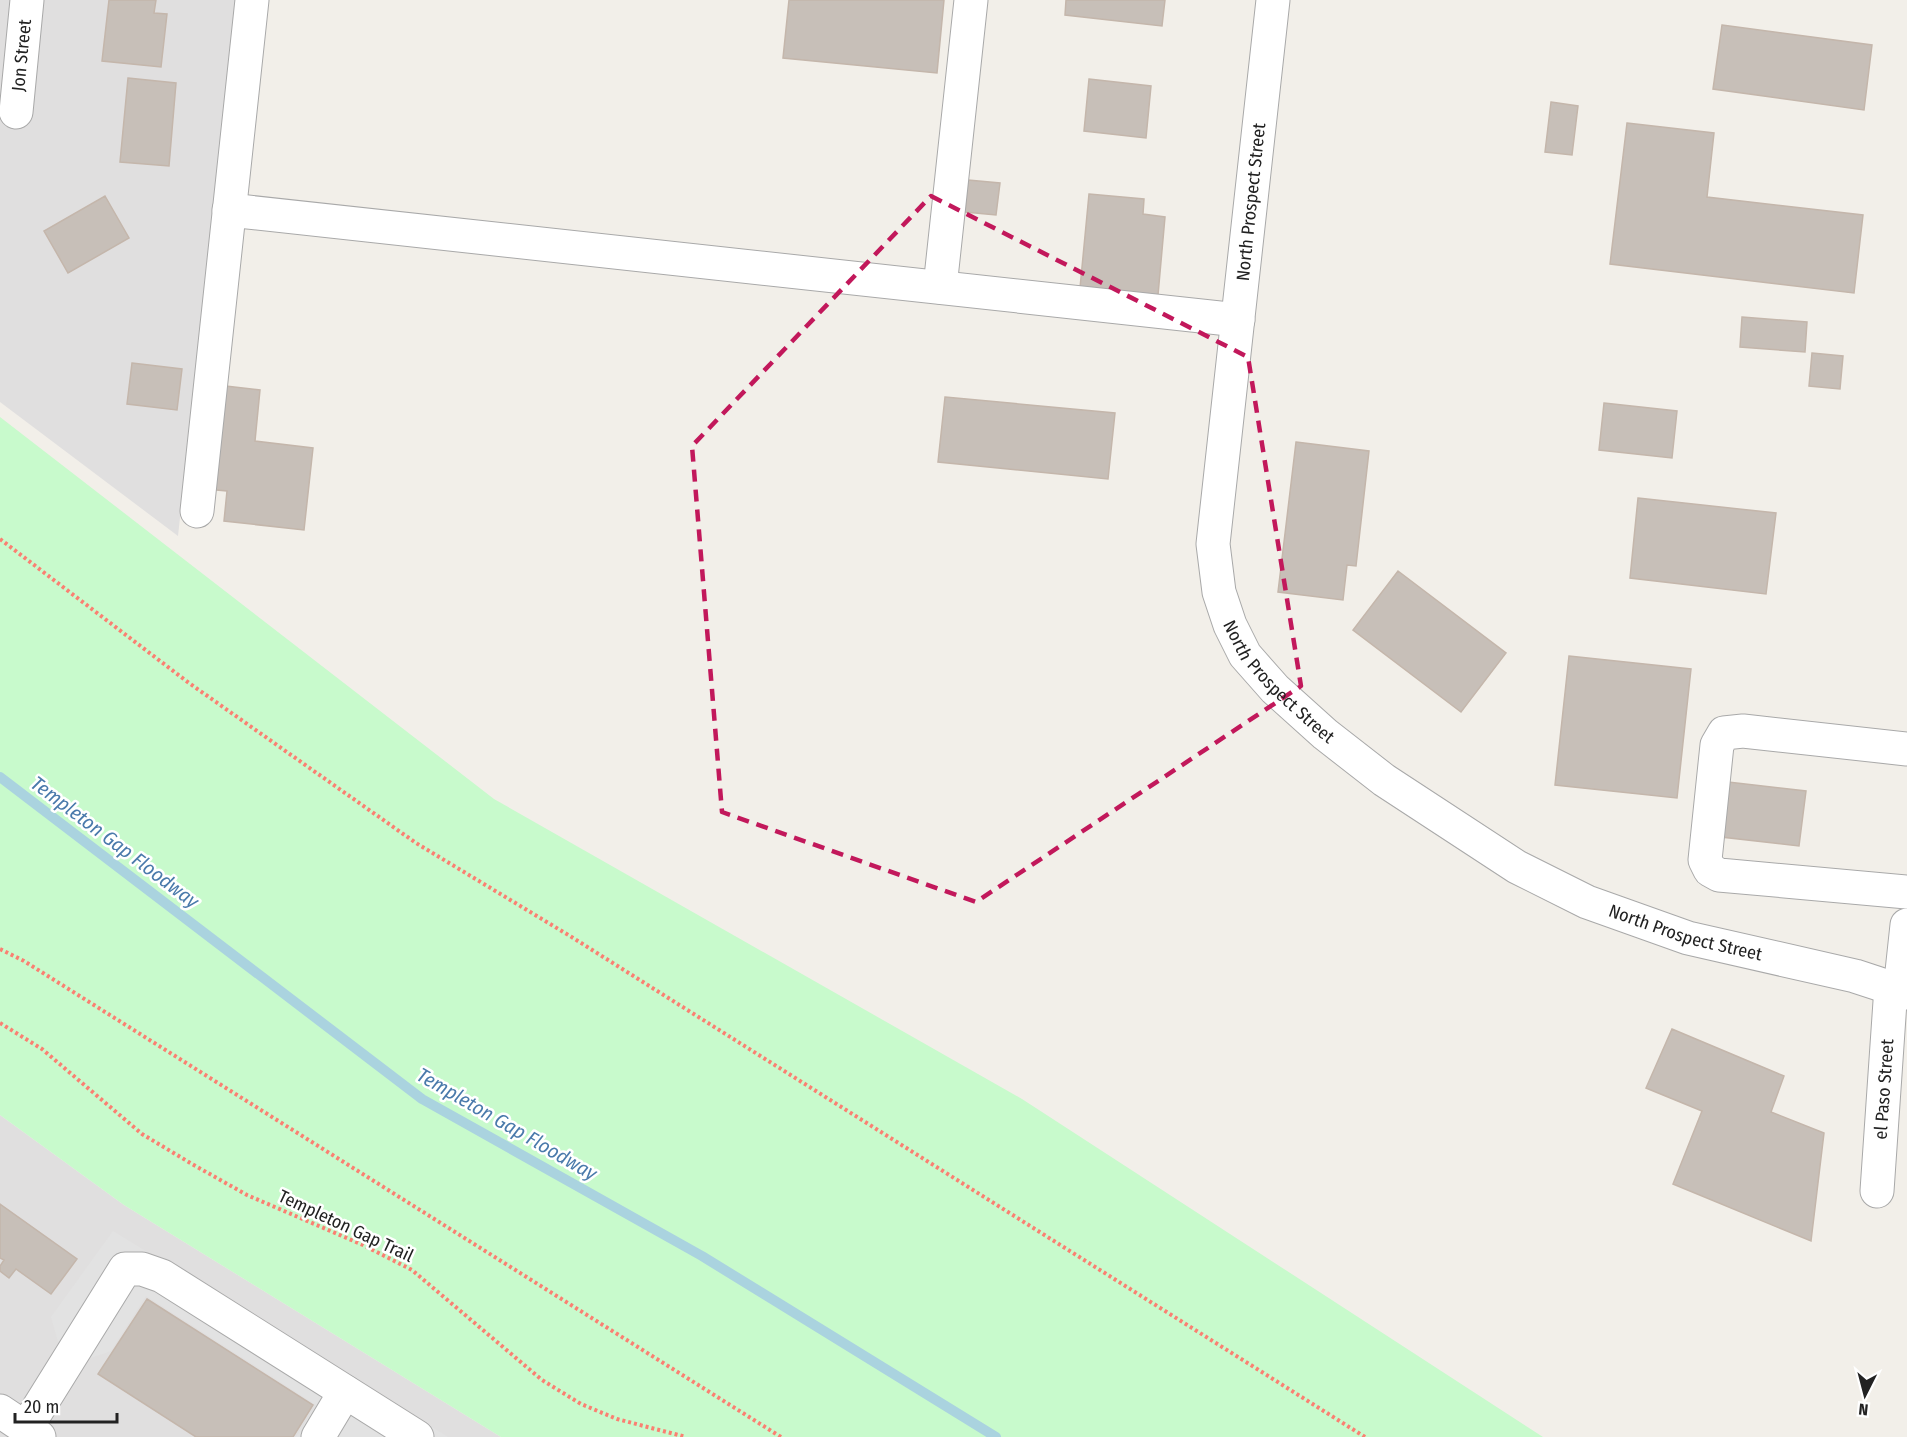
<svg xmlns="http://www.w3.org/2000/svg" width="1907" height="1437" font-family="'Fira Sans Condensed',sans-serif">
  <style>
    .residential { fill: #e0dfdf }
    .park { fill: #c8facc }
    .parking { fill: #e2e2e2 }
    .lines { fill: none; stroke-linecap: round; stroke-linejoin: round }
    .stream { stroke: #aad3df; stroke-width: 10 }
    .building { fill: #c7bfb8; stroke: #c4b6ab; stroke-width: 1.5 }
    .minor-casing { stroke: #a9a9a9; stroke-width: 35 }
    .path { stroke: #fa8072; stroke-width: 4; stroke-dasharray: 3 3; stroke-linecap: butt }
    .minor { stroke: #fff; stroke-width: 33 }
    .marked { fill: none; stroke: #c2185b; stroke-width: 4.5; stroke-dasharray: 12 8; stroke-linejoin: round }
    .labels { text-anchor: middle; stroke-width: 5; stroke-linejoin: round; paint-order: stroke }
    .street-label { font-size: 18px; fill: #222; stroke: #fff }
    .water-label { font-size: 20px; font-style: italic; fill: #4a7aab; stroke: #fff }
  </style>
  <rect width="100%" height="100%" fill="#f2efe9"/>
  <!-- residential -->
  <path class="residential" d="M0,0H237L178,536L0,402Z
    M0,1115L124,1205L501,1437H0Z"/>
  <!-- park -->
  <path class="park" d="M0,417L494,799L1022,1099L1543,1437H501L124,1205L0,1115Z"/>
  <!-- parking -->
  <path class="parking" d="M113,1231L448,1437H296L316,1405L146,1296L111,1351L85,1360L59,1345L51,1317Z"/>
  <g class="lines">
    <!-- stream -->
    <path class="stream" d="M0,777L422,1099L702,1256L996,1437"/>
  </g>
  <!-- building -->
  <path class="building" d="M109,0H156L154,13L167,14L161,67L102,61Z
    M789,0H944L937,73L783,58Z
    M1066,0H1165L1162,26L1065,15Z
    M1722,25L1872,45L1864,110L1713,89Z
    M128,78L176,83L169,166L120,162Z
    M1089,79L1151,86L1146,138L1084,131Z
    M1551,102L1578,106L1572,155L1545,152Z
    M1627,123L1714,133L1707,197L1863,215L1854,293L1610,264Z
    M968,180L1000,183L996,215L965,212Z
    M1089,194L1144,199L1143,214L1165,217L1158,295L1080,288Z
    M105,196L129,238L68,273L44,231Z
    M1742,317L1807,322L1805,352L1740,347Z
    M1812,353L1843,356L1840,389L1809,386Z
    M132,363L182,369L177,410L127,404Z
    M217,385L260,390L255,441L313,448L304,530L224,521L227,491L206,489Z
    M945,397L1115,413L1108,479L938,462Z
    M1604,403L1677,411L1672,458L1599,450Z
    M1296,442L1369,451L1356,566L1347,565L1343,600L1278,592Z
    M1638,498L1776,513L1766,594L1630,578Z
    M1398,571L1506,653L1461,712L1353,630Z
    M1569,656L1691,669L1677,798L1555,785Z
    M1728,782L1806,791L1799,846L1721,837Z
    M1672,1029L1784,1076L1771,1112L1824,1133L1811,1241L1673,1184L1702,1111L1646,1088Z
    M0,1204L77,1259L51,1294L16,1269L9,1278L0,1271V1266L4,1260L0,1258Z
    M147,1299L313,1405L293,1437H196L98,1374Z"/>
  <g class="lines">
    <defs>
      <g id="minor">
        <path id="s1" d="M1273,0L1213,544L1219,592L1230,625L1245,655L1275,689L1325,734L1384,780L1517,867L1587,902L1688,938L1855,976L1907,993"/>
        <path id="s2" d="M16,112L27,0"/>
        <path d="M229,210L1238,320"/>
        <path d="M940,287L971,0"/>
        <path d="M197,511L252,0"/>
        <path d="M1907,749L1743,731L1724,733L1717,745L1705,860L1710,870L1719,875L1907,892"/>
        <path d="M1900,990L1907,925"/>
        <path id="s3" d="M1877,1191L1891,987"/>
        <path d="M0,1411L39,1437"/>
        <path d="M26,1428L125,1269H142L162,1276L417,1437"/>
        <path d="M318,1437L345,1392"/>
      </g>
    </defs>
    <!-- minor casing -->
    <use href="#minor" class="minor-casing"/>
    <!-- path -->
    <path class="path" d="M0,539L189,683L416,843L570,936L1365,1437
      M0,949L24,961L781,1437
      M0,1023L42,1049L142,1134L192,1164L247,1195L363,1245L412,1270L542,1380L581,1404L617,1419L686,1437"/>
    <!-- minor -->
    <use href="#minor" class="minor"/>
  </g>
  <!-- marked area -->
  <path class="marked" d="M931,196L1248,357L1301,686L976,902L722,812L692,446Z"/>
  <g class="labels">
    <!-- street labels -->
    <g class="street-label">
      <text dy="6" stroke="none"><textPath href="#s2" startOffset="57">Jon Street</textPath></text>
      <text transform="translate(1251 202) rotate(-84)" y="6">North Prospect Street</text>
      <text dy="6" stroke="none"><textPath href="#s1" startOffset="706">North Prospect Street</textPath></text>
      <text dy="6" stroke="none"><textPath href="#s1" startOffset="1192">North Prospect Street</textPath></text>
      <text dy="6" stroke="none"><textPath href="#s3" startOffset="102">el Paso Street</textPath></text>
      <text transform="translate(346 1226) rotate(25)" y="6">Templeton Gap Trail</text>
    </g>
    <!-- water labels -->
    <g class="water-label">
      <text transform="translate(115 842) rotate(37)" y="7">Templeton Gap Floodway</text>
      <text transform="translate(507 1124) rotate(30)" y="7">Templeton Gap Floodway</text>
    </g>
  </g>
  <!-- north arrow -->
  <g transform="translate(1865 1395) rotate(186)" stroke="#ffffff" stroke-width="4.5" paint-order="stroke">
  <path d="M0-4.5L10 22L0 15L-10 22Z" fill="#222222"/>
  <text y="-9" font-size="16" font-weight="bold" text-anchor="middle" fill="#222222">N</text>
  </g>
  <!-- scale -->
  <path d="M15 1413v9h102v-9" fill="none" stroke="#222222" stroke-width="3"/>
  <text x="24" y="1413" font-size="18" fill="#222222" stroke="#ffffff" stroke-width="4.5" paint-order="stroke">20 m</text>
</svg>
